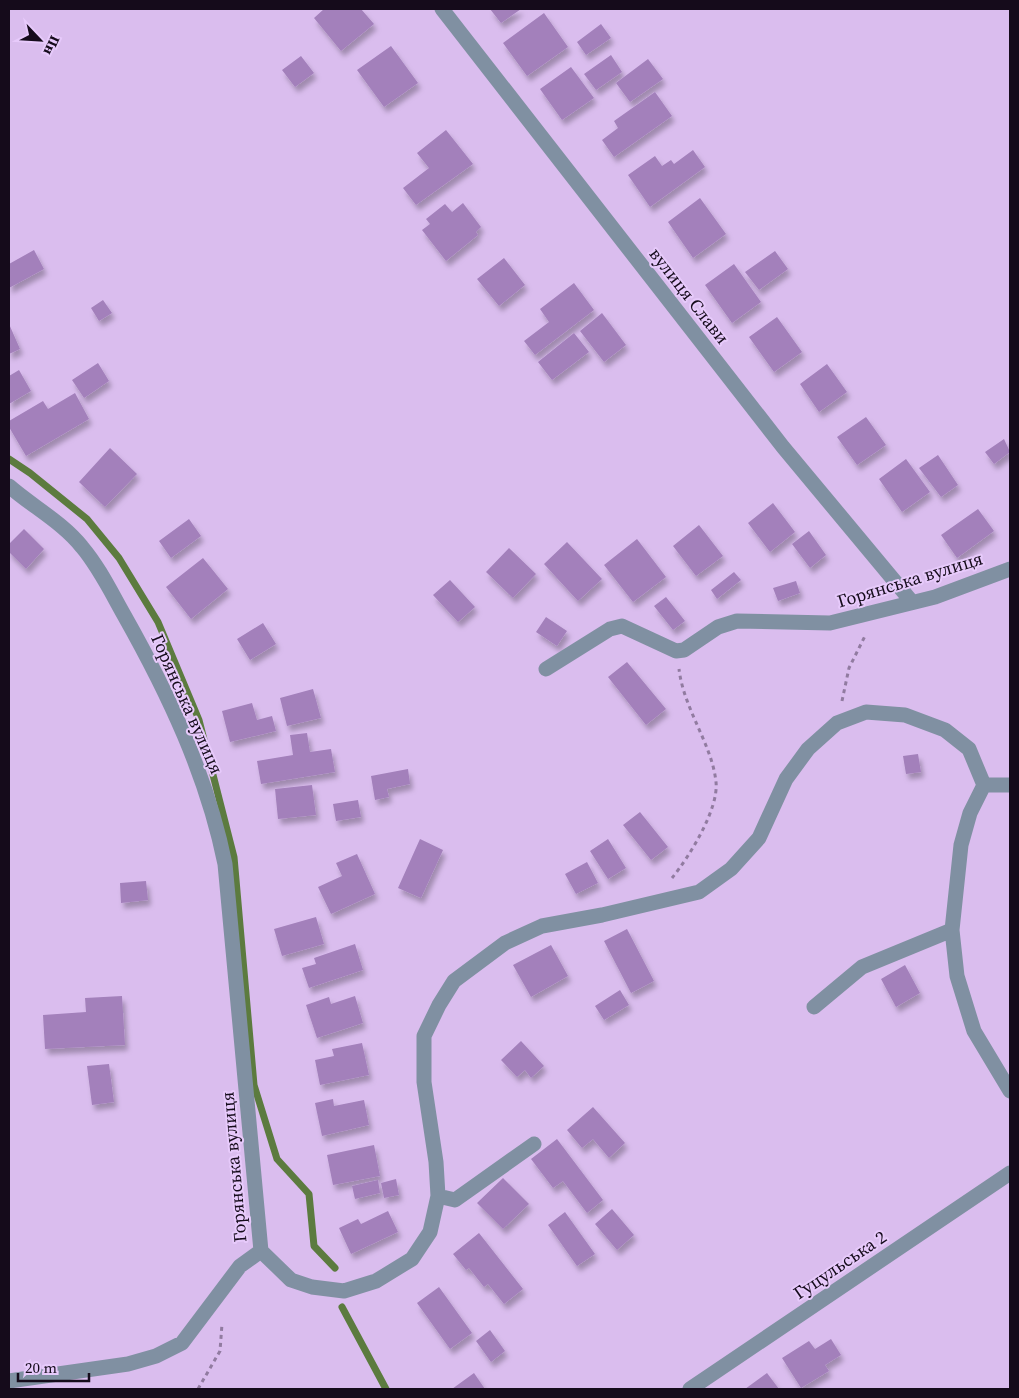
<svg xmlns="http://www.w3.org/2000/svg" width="1019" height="1398" font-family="'Source Serif 4',serif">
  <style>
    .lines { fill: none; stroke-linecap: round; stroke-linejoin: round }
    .stream { stroke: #5c7b3f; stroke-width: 7 }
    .building { fill: #a380bb; filter: url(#shadow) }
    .path { stroke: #917ba0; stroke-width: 3; stroke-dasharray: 4 4; stroke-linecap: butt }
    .street { stroke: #8090a2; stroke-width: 15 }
    .labels { text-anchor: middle; stroke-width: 4; stroke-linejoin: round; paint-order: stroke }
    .street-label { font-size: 18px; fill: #150b1b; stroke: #e7cafb }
  </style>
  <defs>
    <filter id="shadow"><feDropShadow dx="3" dy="5.5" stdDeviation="2.5" flood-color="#0004"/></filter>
  </defs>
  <rect width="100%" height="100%" fill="#dabdee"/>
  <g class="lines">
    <!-- stream -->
    <path class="stream" d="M9,459L30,473L87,519L119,558L158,622L199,720L234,857L254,1085L277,1159L309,1194L314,1246L335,1268
      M342,1307L386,1389"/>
  </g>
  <!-- building -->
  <path class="building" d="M324,9H361L374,24L341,51L314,18Z
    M490,9H521L501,23Z
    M544,13L568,47L527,76L503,43Z
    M601,24L611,38L586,55L577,42Z
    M391,46L418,83L384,107L357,70Z
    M611,55L622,72L596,90L584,74Z
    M301,56L314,73L295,87L282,70Z
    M648,59L663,79L630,102L616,83Z
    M571,67L594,98L562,120L540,89Z
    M655,92L672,116L614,157L602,140L618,128L614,121Z
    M446,130L473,164L416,205L403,188L429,168L417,153Z
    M693,150L705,167L650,207L628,175L655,156L662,166L671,160L674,164Z
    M700,198L726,234L693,258L668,222Z
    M463,203L481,227L476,232L478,235L446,261L422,230L430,224L426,219L445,204L452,212Z
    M34,250L44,269L9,288V264Z
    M775,251L788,269L759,290L745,272Z
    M504,258L525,285L499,306L477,279Z
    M734,264L761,302L732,323L705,285Z
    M574,283L594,310L535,355L524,341L549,322L540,309Z
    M103,300L112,313L99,321L91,308Z
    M602,313L626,345L604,362L580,331Z
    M777,317L802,352L774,372L749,337Z
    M9,324L20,349L9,354Z
    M574,333L589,352L552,380L538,362Z
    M98,363L109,381L84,398L72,380Z
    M827,364L847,392L819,412L800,384Z
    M19,370L31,391L9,404V376Z
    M75,393L89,419L26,456L9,427V421L43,401L48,409Z
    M866,417L886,445L857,465L837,437Z
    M1004,439L1010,452L994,464L985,452Z
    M110,448L137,474L105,507L79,482Z
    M938,455L958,485L941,497L919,468Z
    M906,459L930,492L902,512L879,479Z
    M773,503L795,532L770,552L748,523Z
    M978,509L994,531L957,558L941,535Z
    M189,519L201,536L171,558L159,541Z
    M699,525L723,556L696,576L673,546Z
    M24,529L44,549L26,569L9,552V544Z
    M809,531L826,555L810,568L792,544Z
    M637,539L666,577L633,602L604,565Z
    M567,542L602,579L578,601L544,564Z
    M509,548L536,574L513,598L486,572Z
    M203,558L228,589L191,619L166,587Z
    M734,572L741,580L717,599L711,590Z
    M450,580L475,607L458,622L433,595Z
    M796,581L800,593L778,601L773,588Z
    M666,597L685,621L673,630L654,606Z
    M546,617L567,631L557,646L536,632Z
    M263,623L276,644L250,660L237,639Z
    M627,662L666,709L646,725L608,677Z
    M313,689L321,718L287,726L280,698Z
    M252,703L257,720L272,716L276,731L230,742L222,711Z
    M307,733L310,752L331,749L335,772L261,784L257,761L293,755L290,735Z
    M918,754L921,772L906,774L903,756Z
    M408,769L410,784L387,789L389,797L375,800L371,776Z
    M312,785L316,815L278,819L275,789Z
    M358,800L361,817L336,821L333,804Z
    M640,812L668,847L651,860L623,825Z
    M420,839L443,850L421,898L398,888Z
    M608,839L626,868L608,879L590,851Z
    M357,854L375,894L331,914L318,887L342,876L336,863Z
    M587,862L598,883L576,894L565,874Z
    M146,881L148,900L121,903L120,883Z
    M316,917L324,944L282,956L274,929Z
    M627,929L654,981L631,993L604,941Z
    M355,944L363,970L309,988L302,968L316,964L314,958Z
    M551,945L568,976L531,997L513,965Z
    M905,965L920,993L896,1007L881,979Z
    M620,990L629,1005L604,1020L595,1006Z
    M122,996L125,1045L45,1049L43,1015L86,1012L85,998Z
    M355,996L363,1023L317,1038L306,1005L329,997L331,1004Z
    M521,1041L544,1066L531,1078L525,1070L517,1077L501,1060Z
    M362,1043L369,1075L320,1085L315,1060L334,1056L332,1049Z
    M109,1064L114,1102L92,1105L87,1066Z
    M333,1099L334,1106L364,1100L369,1125L322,1136L315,1103Z
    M593,1107L625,1143L609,1158L593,1139L582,1148L567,1130Z
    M557,1139L603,1200L587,1213L563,1181L553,1188L531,1159Z
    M374,1145L380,1176L333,1185L327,1155Z
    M503,1178L529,1204L503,1229L477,1203Z
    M396,1179L399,1195L384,1198L381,1183Z
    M378,1180L380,1193L355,1199L352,1186Z
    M612,1209L634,1235L617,1250L595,1224Z
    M388,1211L398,1232L351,1254L339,1228L358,1219L361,1224Z
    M565,1212L595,1254L577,1266L548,1225Z
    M479,1233L523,1289L504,1304L488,1284L484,1287L469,1268L466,1270L453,1254Z
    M439,1287L472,1333L450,1349L417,1303Z
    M490,1330L505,1351L491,1362L476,1341Z
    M831,1339L841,1355L825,1365L829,1371L801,1388L782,1358L809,1341L815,1349Z
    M474,1373L485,1389H452Z
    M767,1373L779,1389H745Z"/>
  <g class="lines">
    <!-- path -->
    <path class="path" d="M842,701L849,668L866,634
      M672,878C689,857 719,809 716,782C712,744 684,710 679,669
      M198,1389L220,1351L222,1324"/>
    <!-- street -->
    <path class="street" d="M442,9L783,447L912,602
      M9,486C33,507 62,522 82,547C99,567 111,592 124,615C168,693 207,775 225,864L261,1251L291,1280L312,1287L344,1291L376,1281L412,1259L430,1232L438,1196L436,1162L424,1082V1036L439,1005L454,981L505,943L542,926L602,915L699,892L731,869L759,838L786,779L808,749L837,723L866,712L905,715L945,730L969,749L984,785H1010
      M546,669L610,629L622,626L676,651L684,650L718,627L737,621L830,623L935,597L1010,569
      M984,785L970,813L961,845L952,930L957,976L974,1031L1010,1091
      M814,1007L862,967L952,930
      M438,1196L455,1200L534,1144
      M9,1381L128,1364L156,1356L182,1343L240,1266L261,1251
      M690,1389L1010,1173"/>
  </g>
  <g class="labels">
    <!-- street labels -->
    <g class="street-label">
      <text transform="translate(689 296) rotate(52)" y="6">вулиця Слави</text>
      <text transform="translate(910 580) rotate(-17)" y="6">Горянська вулиця</text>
      <text transform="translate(187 704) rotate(66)" y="6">Горянська вулиця</text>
      <text transform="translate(234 1167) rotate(-95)" y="6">Горянська вулиця</text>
      <text transform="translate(840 1265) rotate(-34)" y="6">Гуцульська 2</text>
    </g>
  </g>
  <!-- border -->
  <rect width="1019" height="1398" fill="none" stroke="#150b1b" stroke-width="20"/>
  <!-- north arrow -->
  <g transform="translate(40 40) rotate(115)" stroke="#e7cafb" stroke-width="4" paint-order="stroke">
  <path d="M0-4L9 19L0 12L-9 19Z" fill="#150b1b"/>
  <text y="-8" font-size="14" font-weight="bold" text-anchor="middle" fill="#150b1b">Пн</text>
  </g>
  <!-- scale -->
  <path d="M18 1373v8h71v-8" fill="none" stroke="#150b1b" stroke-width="2.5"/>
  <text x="25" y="1373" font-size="15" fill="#150b1b" stroke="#e7cafb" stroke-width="4" paint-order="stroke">20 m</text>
</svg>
